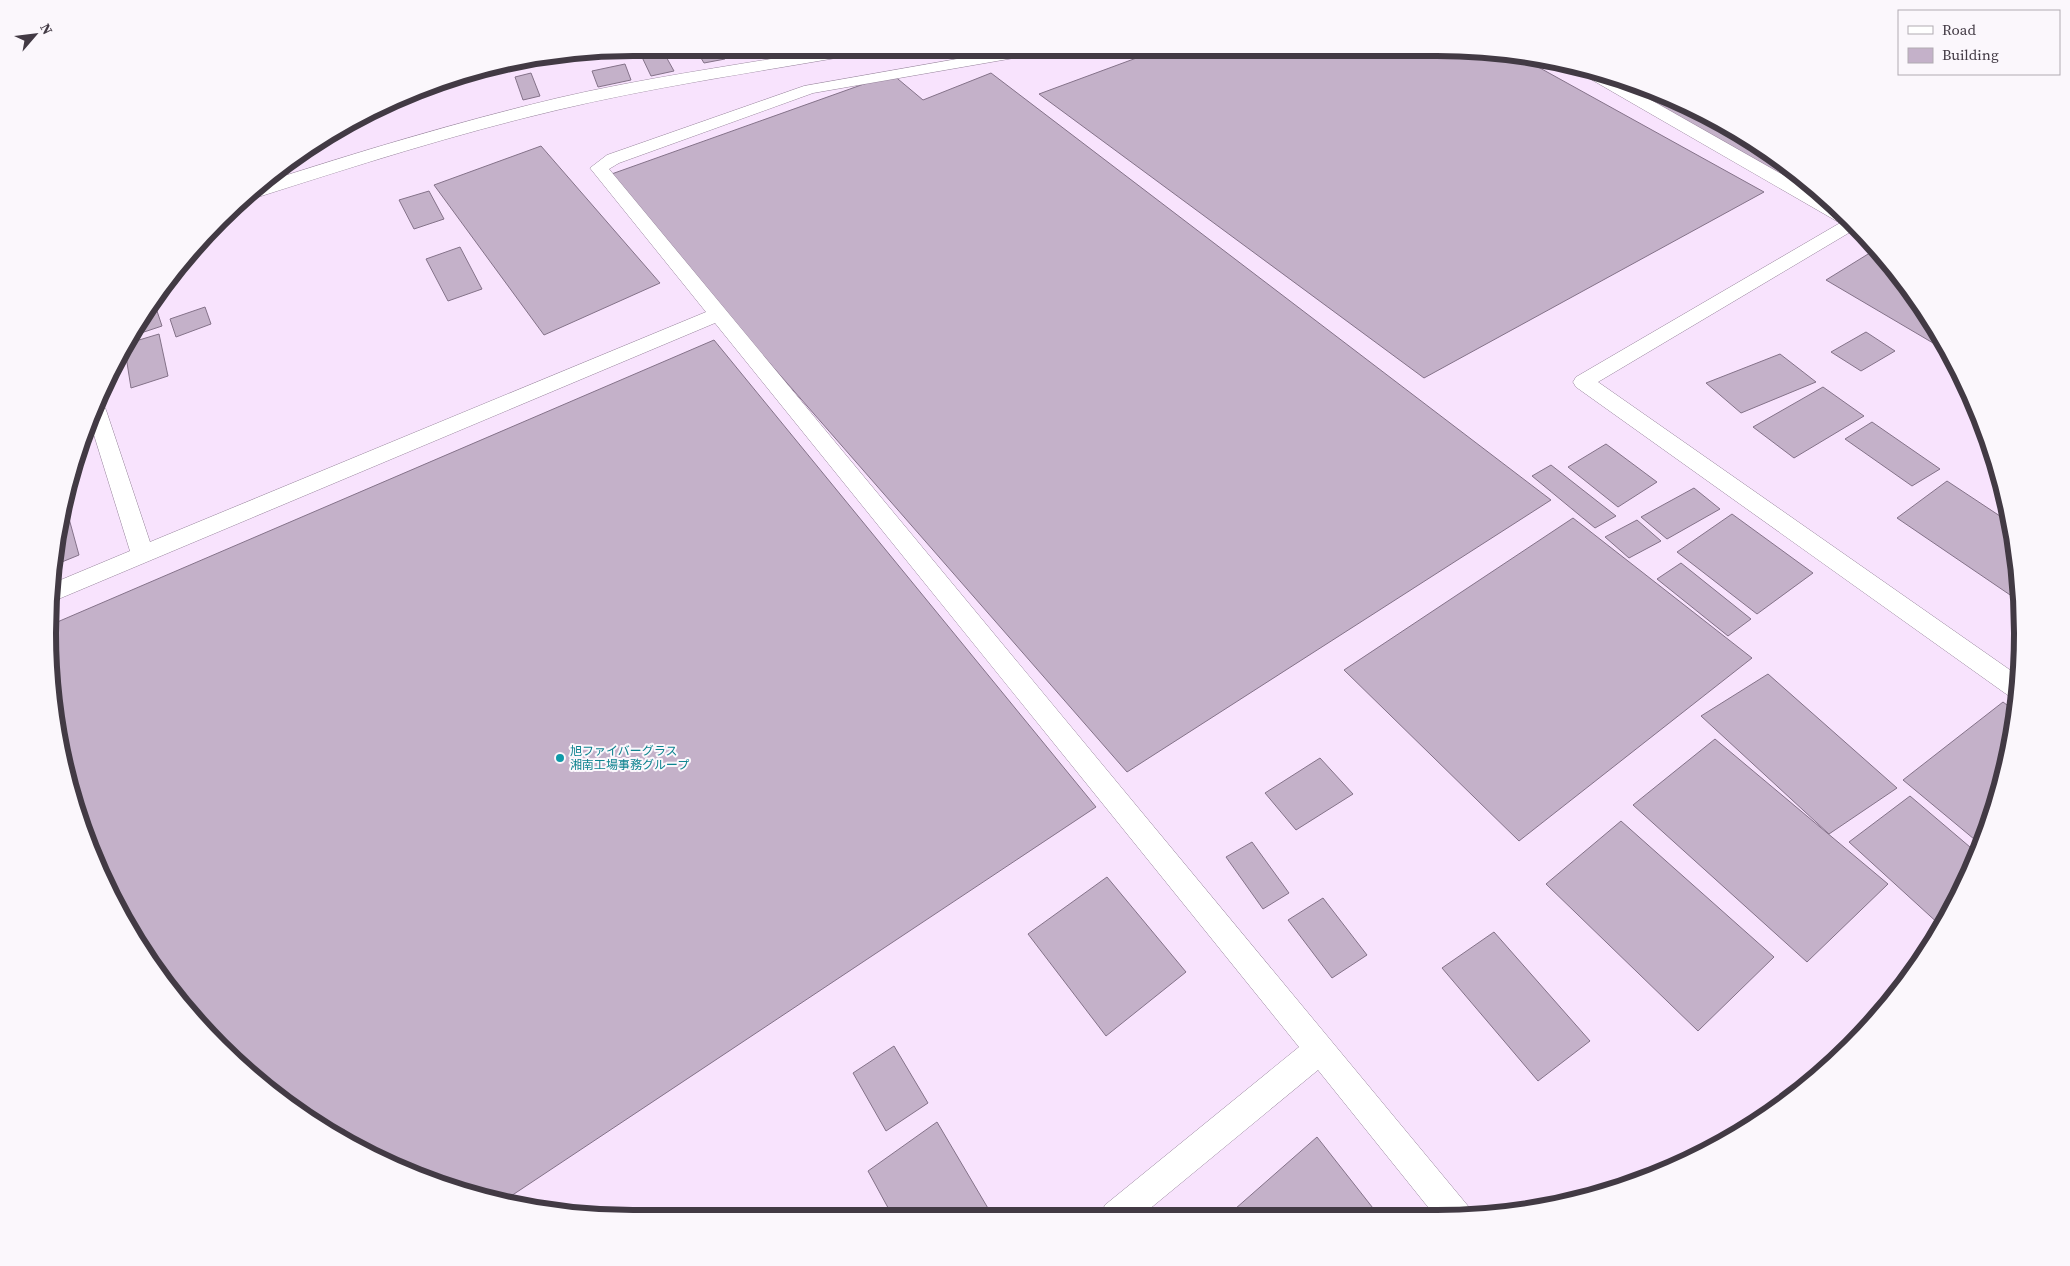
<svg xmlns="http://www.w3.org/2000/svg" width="2070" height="1266" font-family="'Source Serif 4','Noto Sans JP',serif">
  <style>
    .building { fill: #c4b1c9; stroke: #847289 }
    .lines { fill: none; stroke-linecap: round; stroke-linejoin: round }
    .service-casing { stroke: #96839b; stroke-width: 1 }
    .tertiary-casing { stroke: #96839b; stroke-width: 1 }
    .service { fill: #fff; fill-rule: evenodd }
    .tertiary { fill: #fff; fill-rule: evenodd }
    .culture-dot { fill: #0f9aa8; stroke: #fbf7fc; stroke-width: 2 }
    .labels { text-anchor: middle; stroke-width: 4; stroke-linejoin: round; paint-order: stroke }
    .culture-label { font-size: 12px; fill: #0d838f; stroke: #fbf7fc; text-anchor: start }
    .rim { fill: none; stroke: #423a44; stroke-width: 6 }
  </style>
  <rect width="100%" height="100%" fill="#f8e3fd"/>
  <!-- building -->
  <path class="building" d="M1511,52L1764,192L1424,378L1039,94L1150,53Z
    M653,53H664L674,71L651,76L641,55Z
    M698,53H721L725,59L704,63Z
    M625,64L631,80L598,87L592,71Z
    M1571,68L1661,92L1793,168L1801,176L1784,184Z
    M531,73L540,96L523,100L515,77Z
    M991,73L1551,500L1127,772L606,176L892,74L923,100Z
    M541,146L660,283L544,335L434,185Z
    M429,191L444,219L414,229L399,200Z
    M460,247L482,289L448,301L426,259Z
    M1873,251L1884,257L1944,340L1950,353L1826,280Z
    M153,299L162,326L132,336L146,307Z
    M205,307L211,324L176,337L170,319Z
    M1866,332L1895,351L1861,371L1831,352Z
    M159,334L168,376L131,388L125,350L129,343Z
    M714,340L1096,807L505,1200L409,1174L347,1138L344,1129L338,1133L277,1098L219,1047L146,959L78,821L53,710L48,626Z
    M1780,354L1816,382L1741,413L1706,383Z
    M1823,387L1864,416L1794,458L1753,427Z
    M1872,422L1940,469L1912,486L1845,439Z
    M1606,444L1657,482L1618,507L1568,467Z
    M1551,465L1616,516L1595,528L1532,476Z
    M1947,481L2009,522L2017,556L2019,601L1897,518Z
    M1694,488L1720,509L1667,539L1641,517Z
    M65,504L79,555L52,566L53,556Z
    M1732,514L1813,573L1757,614L1677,552Z
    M1573,518L1752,658L1519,841L1344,670Z
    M1637,520L1661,541L1629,558L1605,537Z
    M1681,563L1751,619L1728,636L1657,579Z
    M1768,674L1897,788L1829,834L1701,716Z
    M2003,702L2015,711L2003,784L1980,844L1903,780Z
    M1715,739L1888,884L1807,962L1633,805Z
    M1320,758L1353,794L1296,830L1265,793Z
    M1910,796L1977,853L1962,892L1941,926L1849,842Z
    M1621,821L1774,957L1698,1031L1546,884Z
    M1252,842L1289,893L1263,909L1226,857Z
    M1107,877L1186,972L1106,1036L1028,934Z
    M1323,898L1367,955L1332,978L1288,920Z
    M1494,932L1590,1041L1538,1081L1442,968Z
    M894,1046L928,1103L886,1131L853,1073Z
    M937,1122L992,1215H892L868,1171Z
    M1317,1137L1380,1217L1227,1216Z"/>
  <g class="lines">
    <defs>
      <path id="service" d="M991,53H1022L1019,56L1014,58L813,93L619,163L609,169L1468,1206L1473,1217H1436L1318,1070L1141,1216H1100L1105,1205L1299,1047L715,323L49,603L51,584L130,551L90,422L99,404L103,405L106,410L150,542L706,312L590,168L607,155L804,86Z
        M1586,72L1614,79L1829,201L1857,228L1598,382L2020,677L2017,699L2009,696L1576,387L1573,382L1576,377L1840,223L1587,77L1585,74Z"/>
      <path id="tertiary" d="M807,53H845L842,57L836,58C743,74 649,88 557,110C455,134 355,166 255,198L248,200L242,199L259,184C358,152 457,122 558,98C640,79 724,67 807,53Z"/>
    </defs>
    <!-- service casing -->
    <use href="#service" class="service-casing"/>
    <!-- tertiary casing -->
    <use href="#tertiary" class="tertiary-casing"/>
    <!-- service -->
    <use href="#service" class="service"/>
    <!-- tertiary -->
    <use href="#tertiary" class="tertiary"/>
  </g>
  <!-- markers -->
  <circle class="culture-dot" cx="560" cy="758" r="5"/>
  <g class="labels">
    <!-- culture labels -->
    <g class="culture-label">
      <text x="570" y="755">旭ファイバーグラス<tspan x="570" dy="14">湘南工場事務グループ</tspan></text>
    </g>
  </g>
  <!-- crop -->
  <path d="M0 0H2070V1266H0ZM633 56H1437A577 577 0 0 1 2014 633V633A577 577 0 0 1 1437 1210H633A577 577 0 0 1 56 633V633A577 577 0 0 1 633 56Z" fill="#fbf7fc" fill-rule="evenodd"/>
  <path class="rim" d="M633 56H1437A577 577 0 0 1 2014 633V633A577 577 0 0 1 1437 1210H633A577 577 0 0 1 56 633V633A577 577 0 0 1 633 56Z"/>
  <!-- legend -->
  <rect x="1898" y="10" width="162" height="65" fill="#fbf7fc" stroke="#b1abb2"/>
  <rect x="1908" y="26" width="25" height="8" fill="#ffffff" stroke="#b1abb2"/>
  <text x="1942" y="35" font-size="15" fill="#423a44">Road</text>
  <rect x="1908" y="48" width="25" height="15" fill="#c4b1c9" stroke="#b1abb2"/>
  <text x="1942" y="60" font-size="15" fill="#423a44">Building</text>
  <!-- north arrow -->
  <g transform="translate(35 35) rotate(62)" stroke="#fbf7fc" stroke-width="4" paint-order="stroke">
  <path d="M0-4L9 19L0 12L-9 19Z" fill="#423a44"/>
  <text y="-8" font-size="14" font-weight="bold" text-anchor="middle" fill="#423a44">N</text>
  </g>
</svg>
